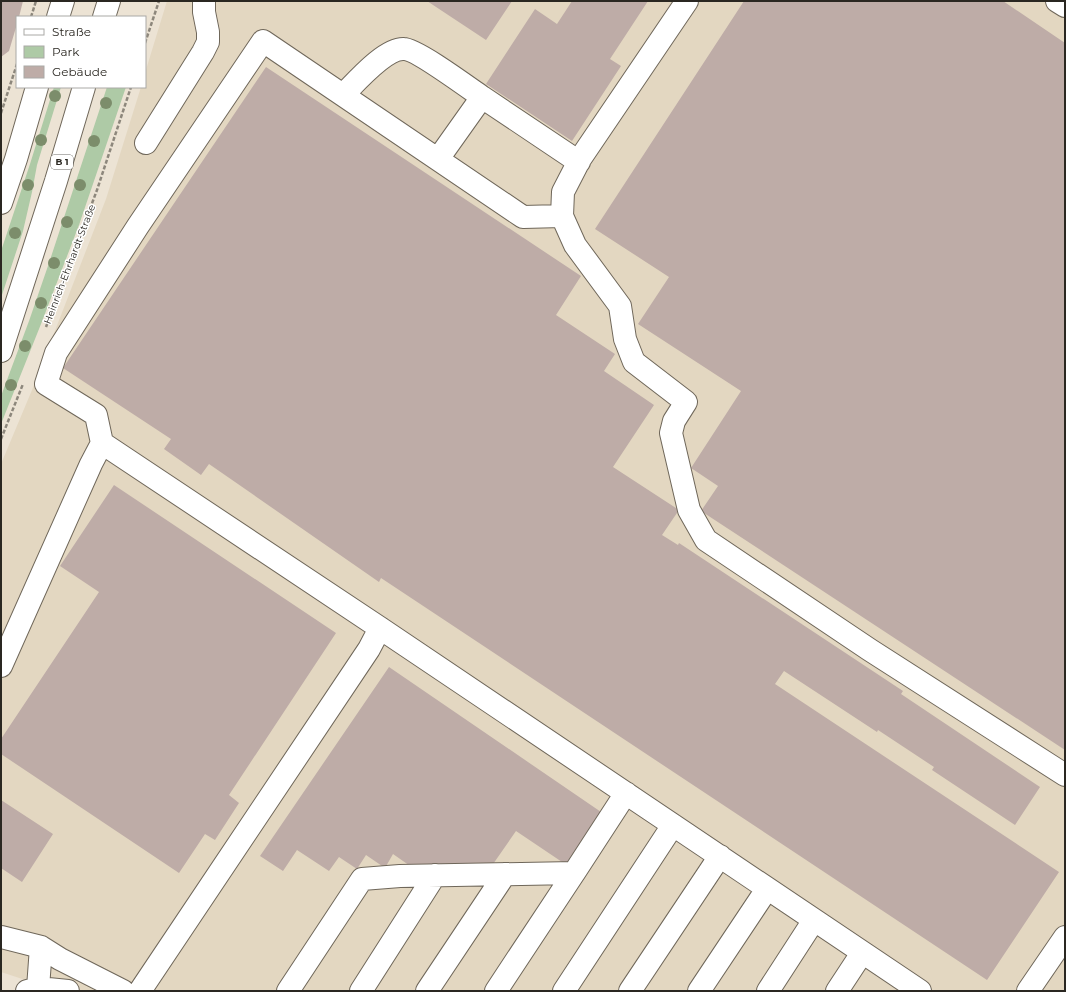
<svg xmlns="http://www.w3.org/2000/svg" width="1066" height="992" font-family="Montserrat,sans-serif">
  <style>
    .built { fill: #e3d7c1 }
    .green { fill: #aecaa6 }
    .building { fill: #beaca7 }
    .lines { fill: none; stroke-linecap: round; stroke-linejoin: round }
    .minor-casing { stroke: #6f675a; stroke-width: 24 }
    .major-casing { stroke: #6f675a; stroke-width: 24 }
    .path { stroke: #8d877c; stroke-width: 2.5; stroke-dasharray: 4 2; stroke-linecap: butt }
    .minor { stroke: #fff; stroke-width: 22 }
    .major { stroke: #fff; stroke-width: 22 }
    .tree { fill: #7c8d6b }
    .labels { text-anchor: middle; stroke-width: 3; stroke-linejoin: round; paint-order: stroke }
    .shield { fill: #fff; stroke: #6a6864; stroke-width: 1 }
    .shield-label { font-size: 9px; font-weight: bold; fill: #2a2721 }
    .street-label { font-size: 10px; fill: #2a2721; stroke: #fff }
  </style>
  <rect width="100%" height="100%" fill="#ece3d4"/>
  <!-- built -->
  <path class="built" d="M167,1H1065V991H59L1,972V464L32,390L106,199L141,87H145V73Z"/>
  <!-- green -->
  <path class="green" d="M54,87H61L37,165L32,192L23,231L1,298V251L30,164Z
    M107,87H126L79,225L41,324L1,424V396L29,321L49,263Z"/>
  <!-- building -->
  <path class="building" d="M1,1H23L19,17H17V24L9,51L1,57Z
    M427,1H512L486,40Z
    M572,1H648L610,59L621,66L572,141L486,84L535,9L557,24Z
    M744,1H1003L1065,43V750L701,511L718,486L691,468L741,391L638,324L669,277L595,229Z
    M266,67L581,276L556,315L615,354L604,371L654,405L613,467L679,510L662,535L678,545L679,543L903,691L901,694L1040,787L1015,825L932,770L934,767L878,730L877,732L784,671L775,684L1059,872L987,980L381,578L379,582L209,464L201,475L164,449L171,439L63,368Z
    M114,485L336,633L229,795L239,803L215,840L205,834L179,873L1,754V739L99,592L60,566Z
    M389,667L604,814L568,866L516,831L491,867L413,868L393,854L385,868L366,855L357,869L339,857L329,871L297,850L283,871L260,856Z
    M1,800L53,834L22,882L1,868Z"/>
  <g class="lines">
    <defs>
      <path id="minor" d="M687,1L580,159L563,192L562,216L575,245L620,306L625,339L634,362L686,402L674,421L671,433L689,510L706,540L870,650L1065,775
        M1057,1L1065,6
        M343,95C356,82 385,48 404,49C416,49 469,88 482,97
        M146,143L203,52L208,42V32L204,12V1
        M438,159L482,97L579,162
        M102,443L96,415L46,384L56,353L138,226L263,41L523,217L562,216
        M1,666L91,464L102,443L380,628L920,991
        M1,937L41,947L60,959L123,991
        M38,988L68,991
        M27,991L38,988L41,947
        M140,991L369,649L380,628
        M288,991L362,879L400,876L574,873L626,793
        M361,991L435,875
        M427,991L505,874
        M496,991L574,873
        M564,991L673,825
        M630,991L720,856
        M699,991L767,889
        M768,991L814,920
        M837,991L862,953
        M1028,991L1065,937"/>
      <path id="major" d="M58,17L63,1
        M104,17L109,1
        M1,203L16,159L37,87
        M1,351L56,181L84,87"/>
    </defs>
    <!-- minor casing -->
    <use href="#minor" class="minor-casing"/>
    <!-- major casing -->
    <use href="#major" class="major-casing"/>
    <!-- path -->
    <path class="path" d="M31,17L36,1
      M145,43L159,1
      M1,113L17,64
      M46,327L97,190L131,87
      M1,439L23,384"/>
    <!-- minor -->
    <use href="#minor" class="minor"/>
    <!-- major -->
    <use href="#major" class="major"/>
  </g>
  <!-- trees -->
  <g class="tree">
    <circle cx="55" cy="96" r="6"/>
    <circle cx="106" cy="103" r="6"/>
    <circle cx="41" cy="140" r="6"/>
    <circle cx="94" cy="141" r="6"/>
    <circle cx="28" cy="185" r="6"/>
    <circle cx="80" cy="185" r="6"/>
    <circle cx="67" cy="222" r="6"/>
    <circle cx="15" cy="233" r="6"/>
    <circle cx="54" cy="263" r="6"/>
    <circle cx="41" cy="303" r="6"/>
    <circle cx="25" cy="346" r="6"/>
    <circle cx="11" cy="385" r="6"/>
  </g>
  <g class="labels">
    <!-- shield labels -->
    <rect class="shield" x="51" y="155" width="22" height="14" rx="3"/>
    <g class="shield-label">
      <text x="62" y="165">B 1</text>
    </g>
    <!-- street labels -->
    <g class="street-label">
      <text transform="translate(69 264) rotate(-69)" y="4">Heinrich-Ehrhardt-Straße</text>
    </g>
  </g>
  <!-- border -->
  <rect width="1066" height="992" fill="none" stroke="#2a2721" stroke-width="4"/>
  <!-- legend -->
  <rect x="16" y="16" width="130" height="72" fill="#ffffff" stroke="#aaa9a6"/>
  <rect x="24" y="29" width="20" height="6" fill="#ffffff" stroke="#aaa9a6"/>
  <text x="52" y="36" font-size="12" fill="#2a2721">Straße</text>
  <rect x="24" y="46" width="20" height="12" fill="#aecaa6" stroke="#aaa9a6"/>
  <text x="52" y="56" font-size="12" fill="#2a2721">Park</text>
  <rect x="24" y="66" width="20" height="12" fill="#beaca7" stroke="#aaa9a6"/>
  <text x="52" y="76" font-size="12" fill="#2a2721">Gebäude</text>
</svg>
